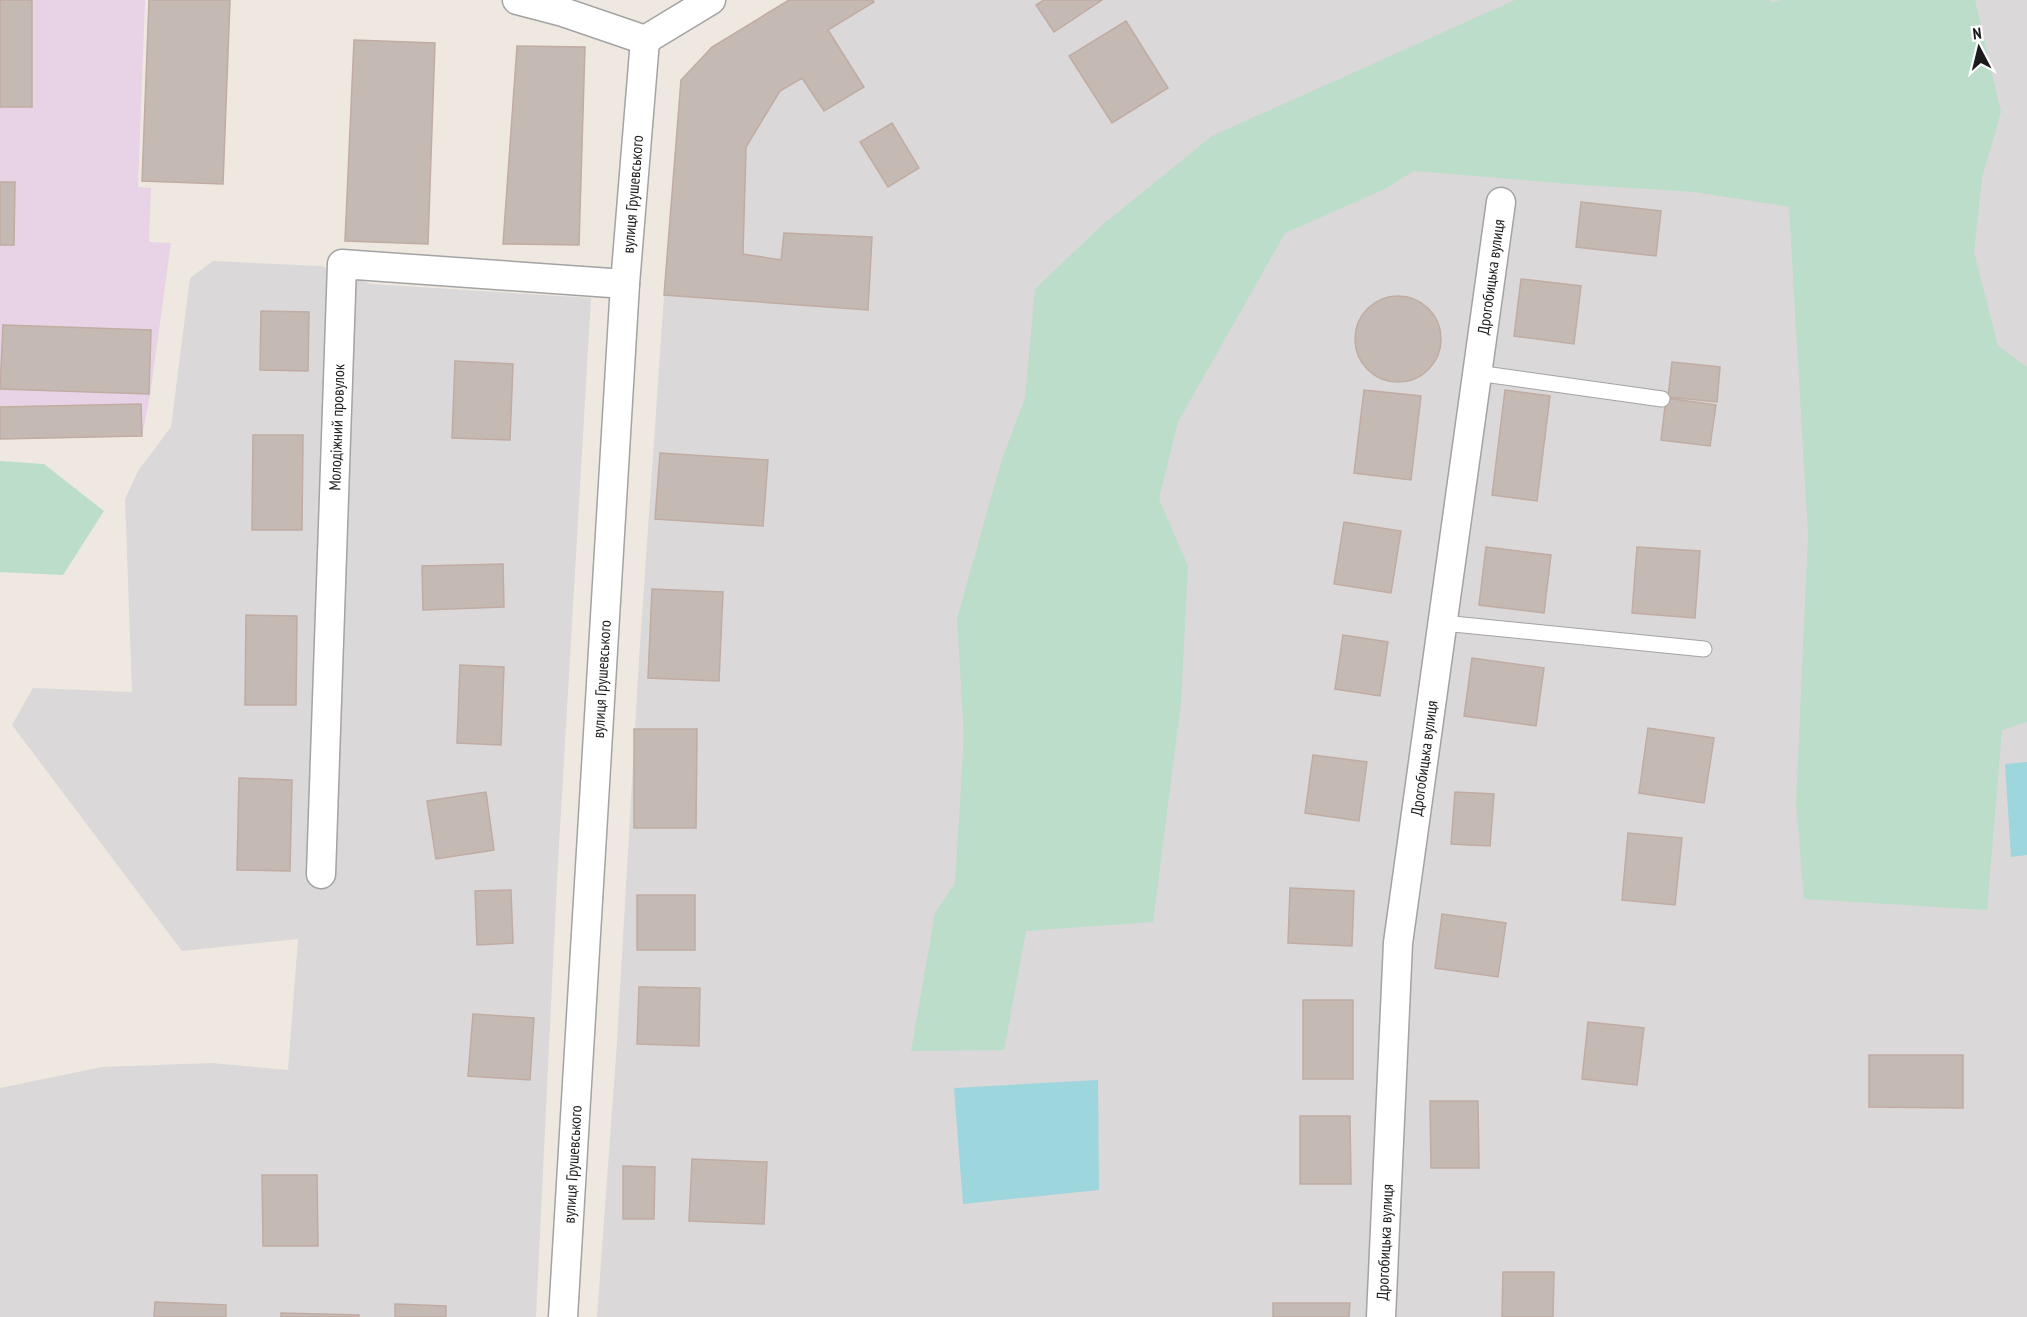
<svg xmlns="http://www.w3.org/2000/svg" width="2027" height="1317" font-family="'PT Sans Narrow',sans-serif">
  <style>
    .residential { fill: #dad8d9 }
    .industrial { fill: #e7d2e6 }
    .wetland { fill: #bcddca }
    .water { fill: #9ed6de }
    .building { fill: #c5b9b4; stroke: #c0aca2; stroke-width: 1.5 }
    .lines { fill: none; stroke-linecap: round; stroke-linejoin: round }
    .service-casing { stroke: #a3a3a3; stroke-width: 17 }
    .minor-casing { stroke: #a3a3a3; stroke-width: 31 }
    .service { stroke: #fff; stroke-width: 15 }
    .minor { stroke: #fff; stroke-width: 28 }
    .labels { text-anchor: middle; stroke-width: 6; stroke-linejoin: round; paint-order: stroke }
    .street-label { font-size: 16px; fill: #1c1c1c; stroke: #fff }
  </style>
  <rect width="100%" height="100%" fill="#eee8e0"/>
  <!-- residential -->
  <path class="residential" d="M789,0H2027V1317H597L617,1042L639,660L664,295L681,80Z
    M213,261L321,266L371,284L591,298L557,880L536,1317H0V1088L102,1067L211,1063L288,1070L298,939L182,951L12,725L33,688L132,692L125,499L138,471L171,427L190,278Z"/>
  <!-- industrial -->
  <path class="industrial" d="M0,0H145L138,187L151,188L149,242L171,243L150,396L142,436L0,439Z"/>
  <!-- wetland -->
  <path class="wetland" d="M1515,0H1769L1772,2L1781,0H1975L2001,112L1982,178L1974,252L1998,346L2027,367V722L2002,730L1987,910L1804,899L1796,803L1808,535L1789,207L1695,192L1582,185L1414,171L1385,189L1285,233L1178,422L1159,499L1188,566L1181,703L1153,922L1026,931L1004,1050L911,1051L935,913L955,883L964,736L957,619L1001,462L1025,398L1035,289L1101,226L1212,136Z
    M0,461L44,464L104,511L63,575L0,572Z"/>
  <!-- water -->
  <path class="water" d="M2027,762V855L2011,857L2005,764Z
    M1098,1080L1099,1190L963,1204L954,1088Z"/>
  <!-- building -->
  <path class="building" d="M0,0H32V107H0Z
    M149,0H230L223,184L142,181Z
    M789,0H873L874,2L828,30L864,87L824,111L802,78L780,91L746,147L743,254L781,260L784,233L872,237L868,310L664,295L681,80L712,47Z
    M1044,0H1102L1054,32L1036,5Z
    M1126,21L1168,88L1112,123L1069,56Z
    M354,40L435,43L428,244L345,241Z
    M517,46L585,47L579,245L503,244Z
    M892,123L919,168L888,187L860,142Z
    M0,182H15L14,245H0Z
    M1581,202L1661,211L1656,256L1576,247Z
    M1521,279L1581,286L1574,344L1514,336Z
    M1355 339a43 43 0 1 1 86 0a43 43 0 1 1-86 0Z
    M261,311L309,312L308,371L260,370Z
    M3,325L151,330L149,394L0,389Z
    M455,361L513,364L510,440L452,438Z
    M1672,362L1720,367L1717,402L1668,397Z
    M1364,390L1421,396L1411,480L1354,473Z
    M1505,390L1550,396L1537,501L1492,495Z
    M1666,398L1716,405L1710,446L1661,440Z
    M141,404L142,436L0,439V407Z
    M253,435H303L302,530H252Z
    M660,453L768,460L763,526L655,519Z
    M1344,522L1401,531L1391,593L1334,584Z
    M1486,547L1551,555L1544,613L1479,605Z
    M1637,547L1700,551L1695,618L1632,613Z
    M503,564L504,607L423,610L422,566Z
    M652,589L723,592L719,681L648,678Z
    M246,615L297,616L296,705H245Z
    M1343,635L1388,642L1380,696L1335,689Z
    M1472,658L1544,668L1536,726L1464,716Z
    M460,665L504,667L501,745L457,743Z
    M1648,728L1714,738L1704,803L1639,793Z
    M634,729H697L696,828H634Z
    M1313,755L1367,762L1359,821L1305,813Z
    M239,778L292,780L290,871L237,870Z
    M486,792L494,850L436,859L427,801Z
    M1455,792L1494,794L1490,846L1451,844Z
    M1628,833L1682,838L1675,905L1622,900Z
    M1290,888L1354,891L1352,946L1288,943Z
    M511,890L513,943L477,945L475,891Z
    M637,895H695V950H637Z
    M1442,914L1506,923L1498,977L1435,968Z
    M639,987L700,988L699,1046L637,1044Z
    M1303,1000H1353V1079H1303Z
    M473,1014L534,1018L530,1080L468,1076Z
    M1588,1022L1644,1028L1637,1085L1582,1079Z
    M1869,1055H1963V1108L1869,1107Z
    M1430,1101H1478L1479,1168H1431Z
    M1300,1116H1350L1351,1184H1300Z
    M692,1159L767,1162L764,1224L689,1221Z
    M623,1166L655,1167L654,1219H623Z
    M262,1175H317L318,1246H263Z
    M1503,1272H1554L1553,1317H1502Z
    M155,1302L226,1305V1317H154Z
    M1273,1303H1350L1349,1317H1273Z
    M395,1304L446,1306V1317H395Z
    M281,1313L359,1315V1317H281Z"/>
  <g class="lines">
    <defs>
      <path id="service" d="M1477,373L1662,399
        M1443,623L1704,649"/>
      <g id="minor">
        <path d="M517,0L563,12L645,40"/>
        <path d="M645,40L711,0"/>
        <path id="s1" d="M321,874L342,264L625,284"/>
        <path id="s2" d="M563,1317L625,284L645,40"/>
        <path id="s3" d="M1381,1317L1398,943L1501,202"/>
      </g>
    </defs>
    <!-- service casing -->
    <use href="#service" class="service-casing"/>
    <!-- minor casing -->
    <use href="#minor" class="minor-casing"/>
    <!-- service -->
    <use href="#service" class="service"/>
    <!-- minor -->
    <use href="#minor" class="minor"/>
  </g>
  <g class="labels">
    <!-- street labels -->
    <g class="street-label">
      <text dy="6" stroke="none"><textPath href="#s2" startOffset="1125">вулиця Грушевського</textPath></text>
      <text dy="6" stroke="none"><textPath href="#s3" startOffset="1047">Дрогобицька вулиця</textPath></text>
      <text dy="6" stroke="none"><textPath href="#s1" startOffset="447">Молодіжний провулок</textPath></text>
      <text dy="6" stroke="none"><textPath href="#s2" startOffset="639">вулиця Грушевського</textPath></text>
      <text dy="6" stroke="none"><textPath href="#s3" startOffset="561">Дрогобицька вулиця</textPath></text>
      <text dy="6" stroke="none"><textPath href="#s2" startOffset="153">вулиця Грушевського</textPath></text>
      <text dy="6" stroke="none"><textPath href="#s3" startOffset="75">Дрогобицька вулиця</textPath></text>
    </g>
  </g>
  <!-- north arrow -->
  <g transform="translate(1979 48) rotate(353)" stroke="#ffffff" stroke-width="4.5" paint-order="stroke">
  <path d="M0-4.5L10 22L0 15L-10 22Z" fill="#1c1c1c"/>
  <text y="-9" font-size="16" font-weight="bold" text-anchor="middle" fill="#1c1c1c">N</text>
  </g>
</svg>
